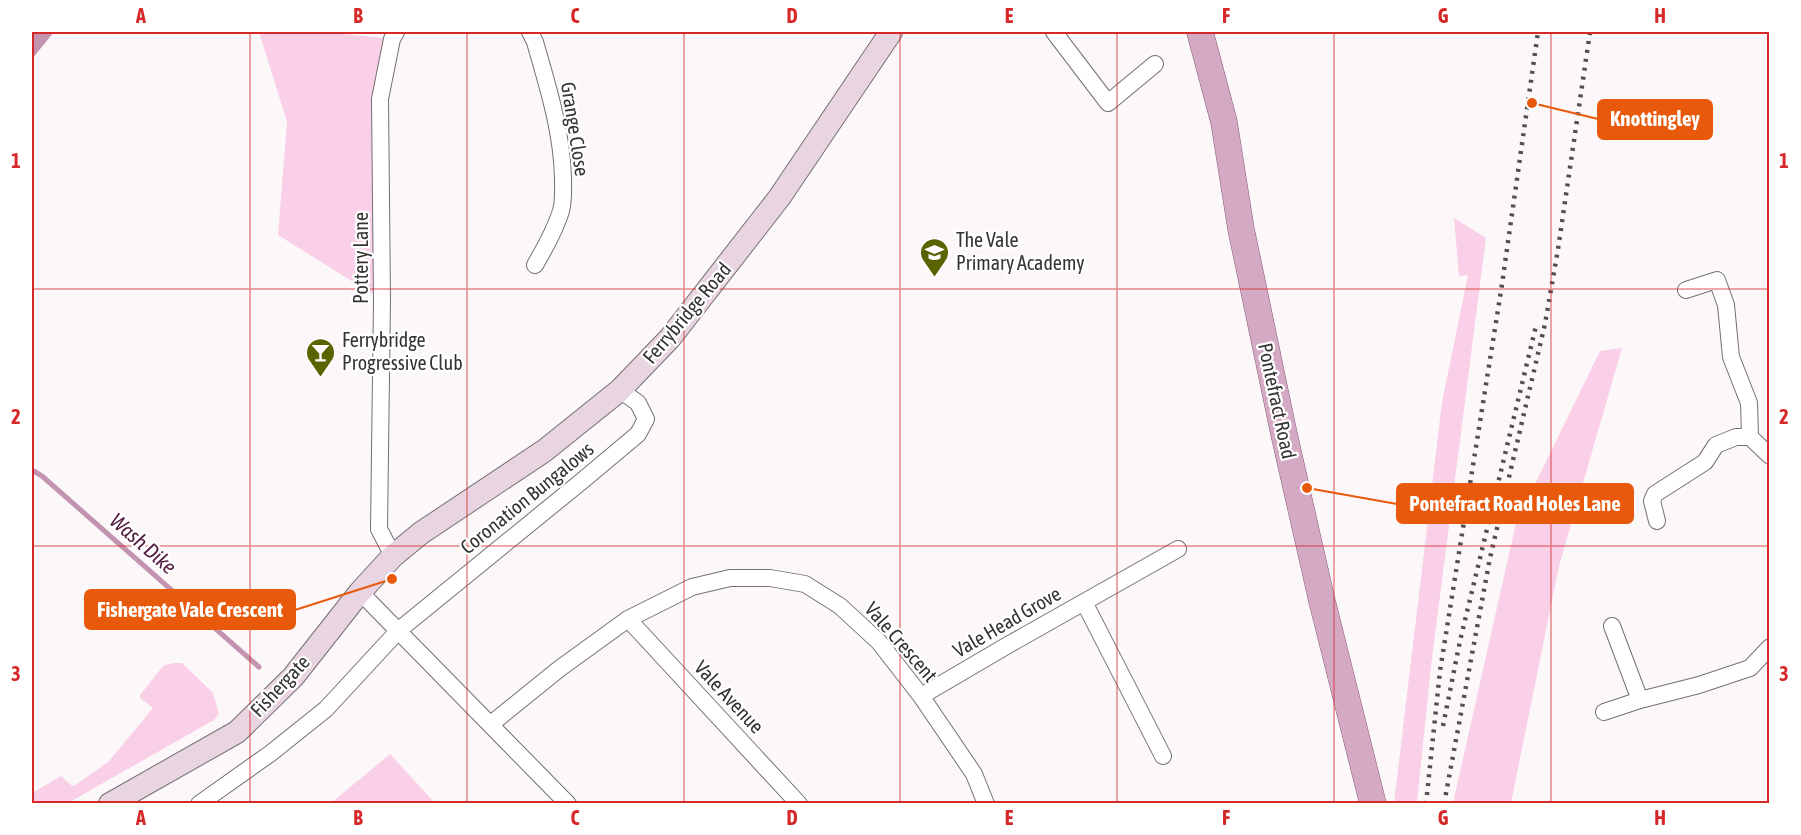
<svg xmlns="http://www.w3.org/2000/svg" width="1801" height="835" font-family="'Asap Condensed',sans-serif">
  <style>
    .green { fill: #f9d0e7 }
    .water { fill: #c394b0 }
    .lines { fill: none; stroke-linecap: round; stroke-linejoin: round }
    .stream { stroke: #c394b0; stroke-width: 5 }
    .minor-casing { stroke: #737072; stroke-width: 18 }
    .secondary-casing { stroke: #737072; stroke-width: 24 }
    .primary-casing { stroke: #895a77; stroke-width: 27 }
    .minor { stroke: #fff; stroke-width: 16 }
    .secondary { stroke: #e9d4e1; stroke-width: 22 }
    .primary { stroke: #d3a9c3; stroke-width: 26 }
    .rail { stroke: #524f51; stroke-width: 4.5; stroke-dasharray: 3 6; stroke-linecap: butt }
    .grid { fill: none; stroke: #d62828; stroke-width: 1.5; stroke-opacity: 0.55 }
    .labels { text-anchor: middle; stroke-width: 4.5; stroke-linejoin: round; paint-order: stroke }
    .street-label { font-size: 20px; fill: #353334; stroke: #fff }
    .poi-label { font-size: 20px; fill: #353334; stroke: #fff; text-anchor: start }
    .water-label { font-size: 21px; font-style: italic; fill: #531a40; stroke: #fff }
    .leader { fill: none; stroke: #e8590c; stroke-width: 2 }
    .callout-dot { fill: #e8590c; stroke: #fff; stroke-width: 2 }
    .callout { fill: #e8590c; stroke: #e8590c; stroke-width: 2 }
    .callout-label { font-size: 21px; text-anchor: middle; font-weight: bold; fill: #fff }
    .neatline { fill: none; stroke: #d62828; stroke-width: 2 }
    .grid-label { font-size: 20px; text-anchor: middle; font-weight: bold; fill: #d62828 }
  </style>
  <rect width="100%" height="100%" fill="#fcf8fa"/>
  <!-- green -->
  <path class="green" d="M259,32H325L392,39L380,99L382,300L278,235L287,122Z
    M1454,218L1486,238L1431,666L1417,803H1394L1442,402L1468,275L1459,276Z
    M1622,348L1559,566L1511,803H1453L1516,523L1600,351Z
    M174,663H182L213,693L219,714L214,720L68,803H32V793L61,776L71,785L74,786L108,762L153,708L140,698V695L164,665Z
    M390,754L435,803H331Z"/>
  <!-- water -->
  <path class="water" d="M32,32H54L32,59Z"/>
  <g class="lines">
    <!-- stream -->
    <path class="stream" d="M32,470L42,476L259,667"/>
    <defs>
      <path id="minor" d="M530,32L535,42C548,87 562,132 563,178C563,189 564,200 561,211C555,230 545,248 535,265
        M1054,32L1108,103L1155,64
        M1686,290L1717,280L1726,305L1731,357L1749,403L1750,437
        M1657,521L1652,501L1655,494L1705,462L1716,445L1736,437H1750L1770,456
        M393,556L379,529L382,300L380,99L392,39L396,32
        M360,592L568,804
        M1084,602L1163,756
        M628,619L799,804
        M1612,626L1640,700
        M921,696L1008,645L1178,549
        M1604,712L1640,700L1699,685L1750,668L1770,647
        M491,724L559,669L628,619L692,587L730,578H770L805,584L840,606L879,642L921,696L974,774L986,804
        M199,804L271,753L326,709L399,630L582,481L638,434L646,419L638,403L620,390"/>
      <path id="secondary" d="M110,804L237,732L293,677L360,592L393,556L421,533L544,451L620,390L670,338L779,198L891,32"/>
      <path id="primary" d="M1200,32L1224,122L1241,229L1284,434L1322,601L1373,804"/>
    </defs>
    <!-- minor casing -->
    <use href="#minor" class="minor-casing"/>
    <!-- secondary casing -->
    <use href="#secondary" class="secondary-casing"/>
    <!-- primary casing -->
    <use href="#primary" class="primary-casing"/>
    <!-- minor -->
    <use href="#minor" class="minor"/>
    <!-- secondary -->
    <use href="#secondary" class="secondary"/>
    <!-- primary -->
    <use href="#primary" class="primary"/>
    <!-- rail -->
    <path class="rail" d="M1443,726L1460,641L1536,326
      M1426,804L1440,671L1501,291L1538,32
      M1444,804L1490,558L1545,324L1558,249L1590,32"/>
  </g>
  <!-- grid -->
  <path class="grid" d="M250,32V804M467,32V804M684,32V804M900,32V804M1117,32V804M1334,32V804M1551,32V804M32,289H1770M32,546H1770"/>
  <!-- icons -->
  <defs>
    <symbol id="school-pin" viewBox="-11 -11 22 30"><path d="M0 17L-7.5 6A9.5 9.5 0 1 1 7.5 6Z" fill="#5b6301" stroke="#fff"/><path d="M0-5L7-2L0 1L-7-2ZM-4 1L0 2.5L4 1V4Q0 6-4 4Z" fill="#fff"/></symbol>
    <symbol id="bar-pin" viewBox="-11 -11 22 30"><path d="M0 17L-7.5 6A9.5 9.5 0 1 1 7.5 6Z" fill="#5b6301" stroke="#fff"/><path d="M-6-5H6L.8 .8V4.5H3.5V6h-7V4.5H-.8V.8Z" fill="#fff"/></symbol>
  </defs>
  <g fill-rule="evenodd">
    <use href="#school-pin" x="918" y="236" width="33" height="45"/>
    <use href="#bar-pin" x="304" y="336" width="33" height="45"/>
  </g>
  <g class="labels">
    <!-- street labels -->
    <g class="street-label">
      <text transform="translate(575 129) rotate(81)" y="7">Grange Close</text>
      <text transform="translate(361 258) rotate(-90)" y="7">Pottery Lane</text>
      <text transform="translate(687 313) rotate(-50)" y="7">Ferrybridge Road</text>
      <text transform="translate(1277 401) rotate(78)" y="7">Pontefract Road</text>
      <text transform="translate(527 498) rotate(-39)" y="7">Coronation Bungalows</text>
      <text transform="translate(1007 622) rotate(-30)" y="7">Vale Head Grove</text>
      <text transform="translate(901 642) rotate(49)" y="7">Vale Crescent</text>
      <text transform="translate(280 686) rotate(-47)" y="7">Fishergate</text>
      <text transform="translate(729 697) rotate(47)" y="7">Vale Avenue</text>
    </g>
    <!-- poi labels -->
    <g class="poi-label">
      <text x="956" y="247">The Vale<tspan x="956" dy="23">Primary Academy</tspan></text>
      <text x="342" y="347">Ferrybridge<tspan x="342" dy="23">Progressive Club</tspan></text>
    </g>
    <!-- water labels -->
    <g class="water-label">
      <text transform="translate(143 544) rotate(41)" y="7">Wash Dike</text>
    </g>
  </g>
  <!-- callouts -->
  <path class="leader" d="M1532 103L1598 119M1307 488L1397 504M392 579L295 610"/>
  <g class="callout-dot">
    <circle cx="1532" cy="103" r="6"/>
    <circle cx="1307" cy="488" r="6"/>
    <circle cx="392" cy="579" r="6"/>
  </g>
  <g class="callout">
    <rect x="1598" y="100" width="114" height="39" rx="6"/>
    <rect x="1397" y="484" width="236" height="39" rx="6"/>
    <rect x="85" y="590" width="210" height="39" rx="6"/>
  </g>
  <g class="callout-label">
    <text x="1655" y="126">Knottingley</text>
    <text x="1515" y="511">Pontefract Road Holes Lane</text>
    <text x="190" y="617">Fishergate Vale Crescent</text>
  </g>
  <!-- border -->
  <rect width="1801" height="835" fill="none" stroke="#ffffff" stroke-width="66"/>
  <rect x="33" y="33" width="1735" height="769" class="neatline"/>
  <g class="grid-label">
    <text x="141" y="23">A</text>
    <text x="358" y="23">B</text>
    <text x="575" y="23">C</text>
    <text x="792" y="23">D</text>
    <text x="1009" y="23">E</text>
    <text x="1226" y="23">F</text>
    <text x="1443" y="23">G</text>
    <text x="1660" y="23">H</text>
    <text x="16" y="168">1</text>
    <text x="1784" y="168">1</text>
    <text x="16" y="424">2</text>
    <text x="1784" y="424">2</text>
    <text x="16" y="681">3</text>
    <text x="1784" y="681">3</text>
    <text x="141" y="825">A</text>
    <text x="358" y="825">B</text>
    <text x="575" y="825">C</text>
    <text x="792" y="825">D</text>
    <text x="1009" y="825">E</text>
    <text x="1226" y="825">F</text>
    <text x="1443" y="825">G</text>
    <text x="1660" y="825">H</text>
  </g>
</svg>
